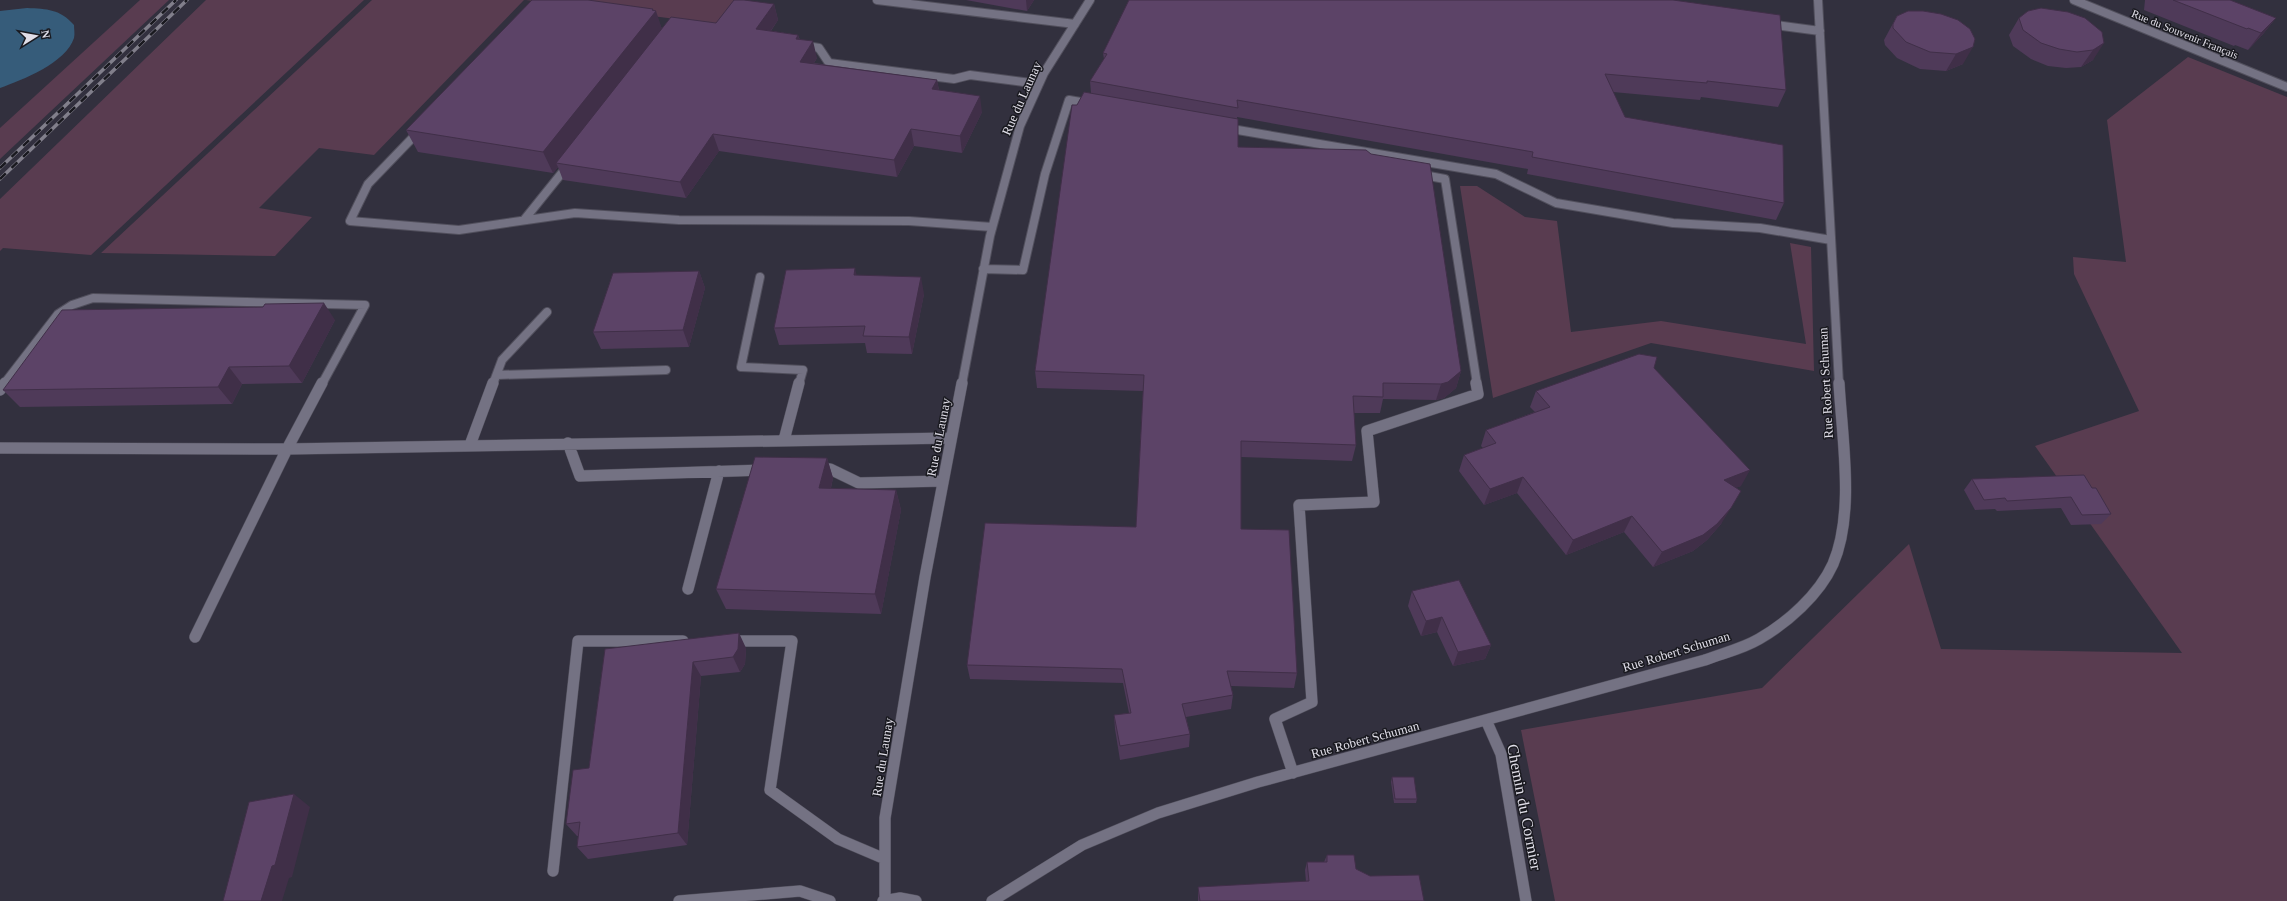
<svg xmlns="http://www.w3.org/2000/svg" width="2287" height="901" font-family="'Times New Roman',serif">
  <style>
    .green { fill: #593c50 }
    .water { fill: #365c7a }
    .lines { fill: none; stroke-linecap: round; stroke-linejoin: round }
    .minor-far1-casing { stroke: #514f5c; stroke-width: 10 }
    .minor-casing { stroke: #514f5c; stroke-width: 12 }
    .minor-far1 { stroke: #747283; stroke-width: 8 }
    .minor { stroke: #747283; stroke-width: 11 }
    .rail-casing { stroke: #817f8b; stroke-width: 3.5 }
    .rail { stroke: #19191f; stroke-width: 2.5; stroke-dasharray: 8; stroke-linecap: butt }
    .wall { fill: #4f3a59 }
    .shaded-wall { fill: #402f48 }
    .building { fill: #5c4367; stroke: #402f48 }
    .labels { text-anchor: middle; stroke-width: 3; stroke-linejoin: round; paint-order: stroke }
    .far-street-label { font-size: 11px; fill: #e0dee8; stroke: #19191f }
    .street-label { font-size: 13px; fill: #e0dee8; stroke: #19191f }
    .near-street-label { font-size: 16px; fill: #e0dee8; stroke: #19191f }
  </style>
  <rect width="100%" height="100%" fill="#32303e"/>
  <!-- green -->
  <path class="green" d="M140,0H169L0,159V128Z
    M206,0H364L91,255L3,248L0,251V199Z
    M372,0H524L374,155L319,148L259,208L312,217L275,256L101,253Z
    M526,0H743L723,25Z
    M2188,57L2287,97V901H1555L1521,730L1762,688L1909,544L1941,649L2182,653L2035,446L2139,411L2074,274L2073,257L2126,262L2107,120Z
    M1460,186H1477L1525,217L1557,221L1571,332L1661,321L1806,344L1790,243L1811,247L1814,371L1651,343L1493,398Z"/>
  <!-- water -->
  <path class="water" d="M27,8C47,9 60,9 74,25C74,29 75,34 74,38C66,63 22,80 0,88V11Z"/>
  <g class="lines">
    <defs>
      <path id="minor-far1" d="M877,0L1075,24
        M1818,0L1839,384
        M2074,0L2287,87
        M1768,24L1820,31
        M801,45L819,48L829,63L954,79L970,75L1039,84
        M1226,128L1496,174L1556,203L1673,223L1760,228L1831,240
        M421,129L368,184L350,221L459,230L575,213L679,220L909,221L992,227
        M1418,174L1445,179L1477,384
        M524,220L569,164
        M983,269L1023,270L1045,174L1069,100L1092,104
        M760,277L741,367L803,370L799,384
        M497,375L666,370
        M4,384L58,314L72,305L93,298L365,305L322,384
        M493,384L502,360L547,312
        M962,384L990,236L1020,126L1044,73L1090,0"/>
      <path id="minor" d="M0,390L5,383
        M784,440L799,383
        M568,443L580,476L764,470
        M470,445L493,383
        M0,448L287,449L951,438
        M818,469H830L859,483L943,481
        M688,589L719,471
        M195,637L287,449L322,383
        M729,641H792L770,790L838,839L885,859
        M1486,720L1501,754L1526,901
        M1293,773L1275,719L1312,702L1299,505L1374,502L1367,431L1478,394L1476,383
        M553,871L578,641H683
        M885,900V818L925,577L962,383
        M679,901L800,891L830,901
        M883,901L900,898L916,901
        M992,901L1082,845L1158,813L1258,782L1705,660C1723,653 1742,649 1759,639C1787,623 1819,595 1833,564C1855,513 1842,438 1839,383"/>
    </defs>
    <!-- minor-far1 casing -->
    <use href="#minor-far1" class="minor-far1-casing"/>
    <!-- minor casing -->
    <use href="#minor" class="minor-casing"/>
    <!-- minor-far1 -->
    <use href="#minor-far1" class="minor-far1"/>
    <!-- minor -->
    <use href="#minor" class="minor"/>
    <defs>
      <path id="rail" d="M0,168L176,0
        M0,179L187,0"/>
    </defs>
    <!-- rail casing -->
    <use href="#rail" class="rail-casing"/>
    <!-- rail -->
    <use href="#rail" class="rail"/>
  </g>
  <!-- wall -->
  <path class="wall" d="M966,0H1034L1027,11Z
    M1129,0L1786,90L1778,107L1701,97L1700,100L1613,92L1625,117L1784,203L1776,220L1527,174L1528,169L1237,117L1238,147L1461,371L1456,388L1444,398L1436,400L1383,399L1380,413H1354L1356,445L1352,461L1241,457V529L1297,673L1294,688L1231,686L1233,695L1231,709L1186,717L1190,734L1189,747L1120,760L1115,729L1114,715L1129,713L1123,683L970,679L967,665L1136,527L1143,391L1037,388L1035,371L1077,105L1091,93L1090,81L1104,59L1103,53Z
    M2145,0H2230L2276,18L2263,34L2248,50L2235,45L2234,46L2144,10Z
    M774,4L778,20L771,31L798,35L800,40L817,58L814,63L937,80L939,90L982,112L962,153L914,146L897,177L719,151L686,198L563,180L558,167L553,173L418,152L406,130L654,11L662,29L716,23Z
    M1923,11L1963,64L1946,71L1920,69L1897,58L1885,45L1884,40L1897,16Z
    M2019,18L2102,32L2093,60L2081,67L2066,68L2048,66L2031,59L2013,46L2009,35Z
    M699,271L705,288L689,347L601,349L593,332Z
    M857,276L924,294L912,354L867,353L865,343L779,345L774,328Z
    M335,320L302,383L242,384L232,404L20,407L3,390Z
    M1654,368L1741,486L1736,487L1721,524L1707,540L1693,551L1653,567L1624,532L1566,555L1517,493L1484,505L1459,471L1464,455L1483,448L1481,446L1486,430L1535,412L1530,407L1536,391Z
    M827,458L833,478L831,488L896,490L901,510L881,614L726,609L716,589Z
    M1972,479L2092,488L2111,514L2101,524L2071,525L2061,508L1997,511L1995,509L1975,510L1964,490Z
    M1412,591L1491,645L1485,659L1453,666L1437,632L1421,636L1408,606Z
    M746,648L745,664L740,672L701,676L687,845L588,859L577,847L578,836H577L566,824L589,768L605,649Z
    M1392,777L1417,799L1416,803H1394L1391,782Z
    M1327,855L1370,876L1424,901H1198V887L1306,882L1305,870L1307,862H1324Z"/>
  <!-- shaded-wall -->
  <path class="shaded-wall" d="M1026,0H1034L1027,11Z
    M774,4L778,20L761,45L756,29Z
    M653,9L654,13L656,11L663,32L556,163L558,167L553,173L543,152Z
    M2276,18L2263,34L2248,50L2261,33Z
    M798,35L802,51L796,39Z
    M813,41L817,58L804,78L800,62Z
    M2104,43L2093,60L2081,67L2093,50Z
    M1973,47L1963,64L1946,71L1956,54Z
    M937,80L940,97L932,89Z
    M980,96L982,112L962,153L960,136Z
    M911,129L914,146L897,177L894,160Z
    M713,134L719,151L686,198L680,182Z
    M855,268L859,285L854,275Z
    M699,271L705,288L689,347L683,330Z
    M921,277L924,294L912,354L909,337Z
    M324,303L335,320L302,383L289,366Z
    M229,367L242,384L232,404L218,387Z
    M1461,371L1456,388L1444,398L1436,400L1441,384Z
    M827,458L833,478L826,508L819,488Z
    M1750,470L1741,486L1715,496L1724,480Z
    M1523,477L1517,493L1484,505L1490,489Z
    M896,490L901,510L881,614L875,594Z
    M1731,508L1721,524L1707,540L1693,551L1653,567L1662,552Z
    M1632,516L1624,532L1566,555L1573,540Z
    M1442,617L1437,632L1421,636L1426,621Z
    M739,633L746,648L745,664L740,672L733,657Z
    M1491,645L1485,659L1453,666L1458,652Z
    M693,662L701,676L687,845L678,833Z
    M294,794L310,807L292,877L289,878L282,901H261Z"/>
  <!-- building -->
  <path class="building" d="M532,0H588L653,9L652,10L656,11L543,152L406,130Z
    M734,0H744L774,4L756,29L798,35L796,39L813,41L800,62L937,80L932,89L980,96L960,136L911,129L894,160L713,134L680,182L556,163L671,17L716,23Z
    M1129,0H1673L1780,15L1786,90L1707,81V83L1605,74L1625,117L1783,145L1784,203L1532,157L1533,152L1237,100L1238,108L1090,81L1107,54L1103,53Z
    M2173,0H2230L2276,18L2261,33L2248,28L2247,29Z
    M2041,8L2068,12L2085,18L2102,32L2104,43L2093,50L2077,52L2059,49L2041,43L2023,30L2019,18L2028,11Z
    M1908,11H1923L1941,14L1958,20L1970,29L1975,39L1973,47L1956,54L1930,52L1906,42L1893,28V24L1897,16Z
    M1084,92L1238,119V147L1366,150L1371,154L1430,164L1461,371L1448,382L1441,384L1383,383V397L1353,396L1356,445L1241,441V529L1289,530L1297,673L1227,671L1233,695L1182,704L1190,734L1120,746L1114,715L1131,713L1122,669L967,665L985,523L1136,527L1144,375L1035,371L1072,105H1077Z
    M855,268L854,275L921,277L909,337L863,336L865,326L774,328L786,270Z
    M699,271L683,330L593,332L613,273Z
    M324,303L289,366L229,367L218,387L3,390L62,310L263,307L265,304Z
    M1639,354L1657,357L1654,368L1750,470L1724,480L1741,491L1731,508L1717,524L1703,535L1662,552L1632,516L1573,540L1523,477L1490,489L1464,455L1496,443L1486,430L1550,407L1536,391Z
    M755,457L827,458L819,488L896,490L875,594L716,589Z
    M2084,475L2092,488H2096L2111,514L2082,515L2071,497L2007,501L2005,498L1984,500L1972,479Z
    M1459,580L1491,645L1458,652L1442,617L1426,621L1412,591Z
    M739,633L738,649L733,657L693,662L678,833L577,847L580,822L566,824L573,770L589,768L605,649Z
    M1392,777H1414L1417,799H1395Z
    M294,794L275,865L272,866L261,901H223L249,802Z
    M1327,855H1354L1356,869L1370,876L1419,875L1424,901H1200L1198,887L1309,881L1307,862H1327Z"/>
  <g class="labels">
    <!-- far-street labels -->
    <g class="far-street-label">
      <text transform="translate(2185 34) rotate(22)" y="4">Rue du Souvenir Français</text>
    </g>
    <!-- street labels -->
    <g class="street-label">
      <text transform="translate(1021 98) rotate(-66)" y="5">Rue du Launay</text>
      <text transform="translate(1825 383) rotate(-93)" y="5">Rue Robert Schuman</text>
      <text transform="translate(938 437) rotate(-79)" y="5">Rue du Launay</text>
      <text transform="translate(1676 651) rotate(-17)" y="5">Rue Robert Schuman</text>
      <text transform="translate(1365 739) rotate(-15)" y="5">Rue Robert Schuman</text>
      <text transform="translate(882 757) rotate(-81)" y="5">Rue du Launay</text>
    </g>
    <!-- near-street labels -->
    <g class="near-street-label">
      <text transform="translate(1525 807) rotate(79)" y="6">Chemin du Cormier</text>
    </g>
  </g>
  <!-- north arrow -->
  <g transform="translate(36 36) rotate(79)" stroke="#19191f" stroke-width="3" paint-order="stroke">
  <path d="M0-3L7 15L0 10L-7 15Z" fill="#e0dee8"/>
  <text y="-6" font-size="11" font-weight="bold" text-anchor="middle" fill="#e0dee8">N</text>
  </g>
</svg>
